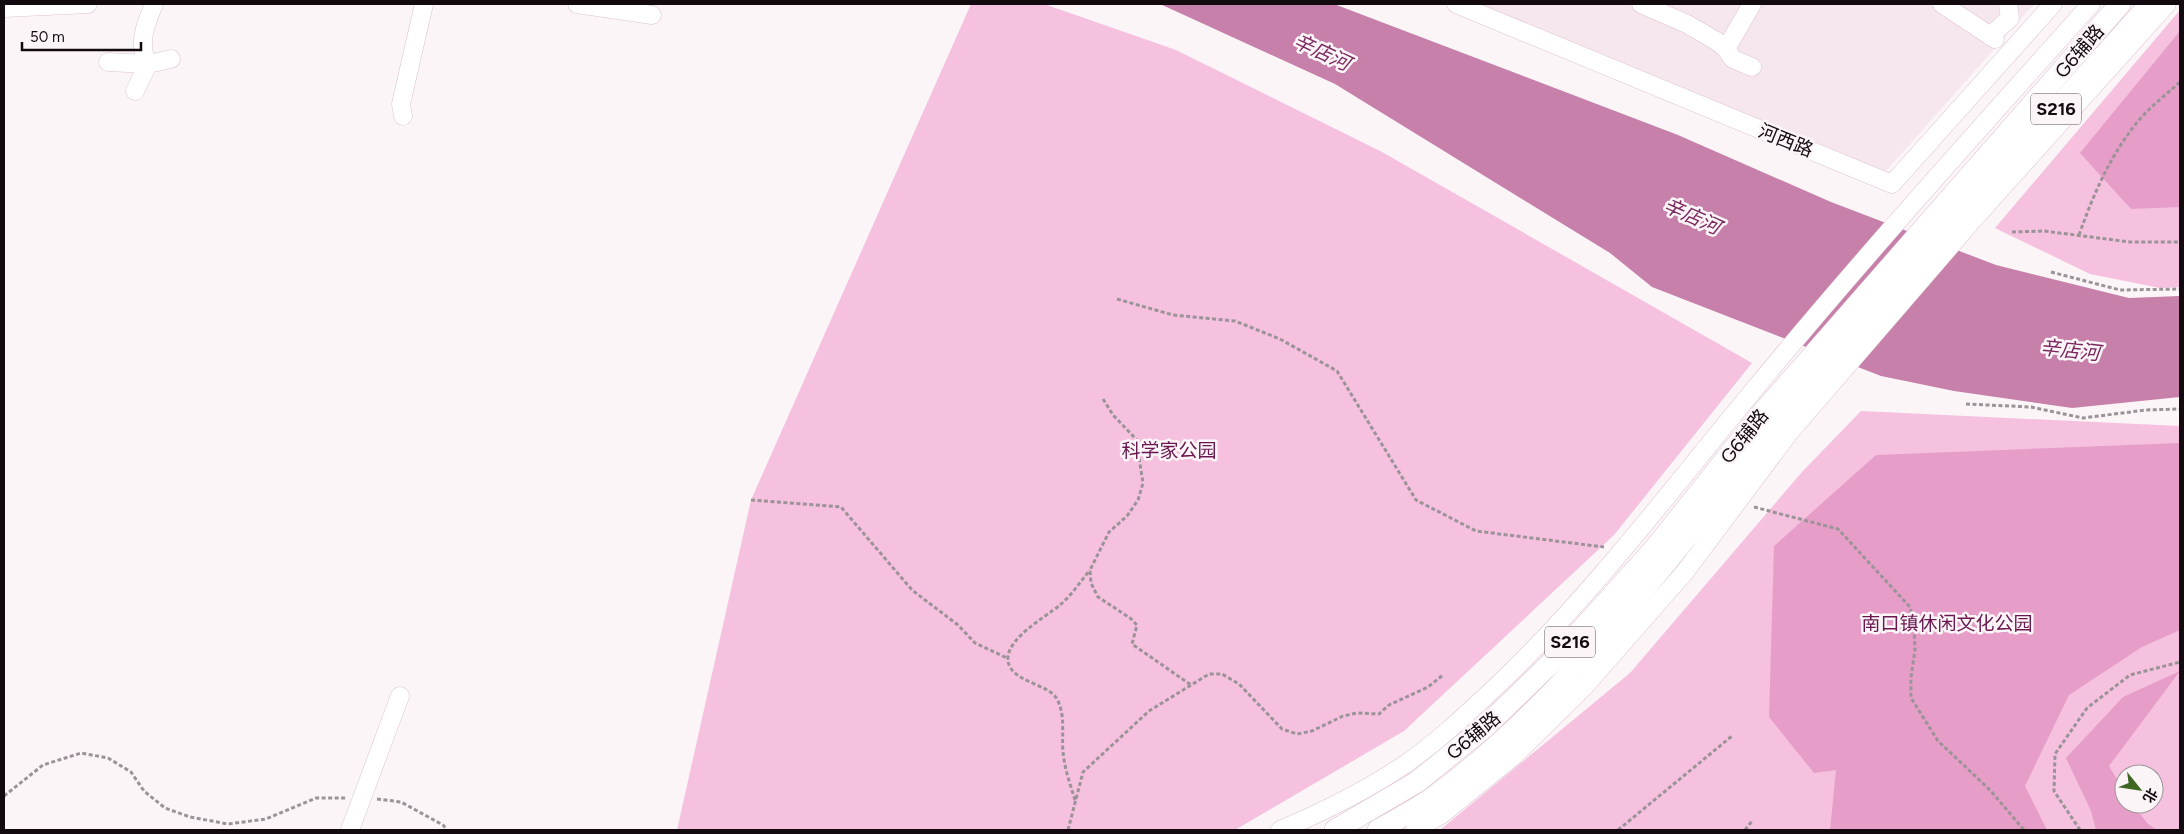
<svg xmlns="http://www.w3.org/2000/svg" width="2184" height="834" font-family="Figtree,'Noto Sans SC',sans-serif">
  <style>
    .built { fill: #f6e7ef }
    .green { fill: #f5c1de; fill-rule: evenodd }
    .forest { fill: #e69ec8 }
    .water { fill: #c680a9 }
    .lines { fill: none; stroke-linecap: round; stroke-linejoin: round }
    .minor-casing { stroke: #dcc1d0; stroke-width: 19 }
    .major-casing { stroke: #dcc1d0; stroke-width: 22 }
    .path { stroke: #9b9397; stroke-width: 3; stroke-dasharray: 4 2.5; stroke-linecap: butt }
    .minor { stroke: #fff; stroke-width: 18 }
    .major { stroke: #fff; stroke-width: 21 }
    .labels { text-anchor: middle; stroke-width: 5; stroke-linejoin: round; paint-order: stroke }
    .shield { fill: #fbf5f8; stroke: #595055; stroke-width: 1 }
    .shield-label { font-size: 18px; font-weight: bold; fill: #130a0f }
    .street-label { font-size: 19px; fill: #130a0f; stroke: #fbf5f8 }
    .park-label { font-size: 19px; fill: #6a174f; stroke: #fbf5f8 }
    .water-label { font-size: 20px; font-style: italic; fill: #7c295f; stroke: #fbf5f8 }
  </style>
  <rect width="100%" height="100%" fill="#fbf5f8"/>
  <!-- built -->
  <path class="built" d="M1482,4H2034L1880,178Z"/>
  <!-- green -->
  <path class="green" d="M971,4H1044L1176,50L1382,152L1752,363L1614,535L1404,731L1235,830H677L751,500Z
    M2180,10V287L2160,288L2090,274L1995,228Z
    M1861,411L2180,426V830H1440L1630,673L1802,472ZM2124,774H2154V804H2124Z"/>
  <!-- forest -->
  <path class="forest" d="M2180,31V207L2131,209L2080,153Z
    M2180,443V630L2142,647L2069,695L2025,786L2047,830H1830L1836,770L1814,773L1769,717L1774,546L1876,455Z
    M2180,671L2109,766L2124,791V804H2132L2148,824L2157,830H2096L2091,811L2066,758L2123,697Z"/>
  <!-- water -->
  <path class="water" d="M1160,4H1334L1678,135L1831,202L1996,265L2129,298L2180,296V397L2072,408L1954,391L1881,376L1652,287L1610,253L1335,84Z"/>
  <g class="lines">
    <defs>
      <path id="minor" d="M577,4L652,15
        M1456,4L1892,184L2053,4
        M1641,4L1687,24L1718,42L1726,49L1733,59L1752,67
        M1942,4L1995,39
        M4,8L88,4
        M1990,36L2010,18L2008,4
        M1726,49L1752,4
        M108,62L148,64L171,59
        M135,91L148,64C137,44 146,23 154,4
        M403,116L401,104L424,4
        M350,830L400,696
        M1280,830C1323,812 1365,791 1404,765C1439,741 1471,710 1502,681C1593,593 1667,495 1748,397C1858,263 1975,134 2091,4
        M1415,830L1441,815L1515,755L1585,686L1685,572L1789,433L1972,221L2167,4"/>
      <path id="major" d="M1335,830L1417,782L1486,726L1556,658L1655,548L1764,411L2120,4
        M1378,830C1396,820 1415,810 1432,798C1571,697 1670,553 1780,423C1900,281 2026,143 2150,4"/>
    </defs>
    <!-- minor casing -->
    <use href="#minor" class="minor-casing"/>
    <!-- major casing -->
    <use href="#major" class="major-casing"/>
    <!-- path -->
    <path class="path" d="M2012,232L2044,231L2130,242H2180
      M2079,235C2094,193 2111,153 2140,119C2152,105 2167,94 2180,82
      M2051,272L2120,290L2180,289
      M1117,299L1173,315L1235,321L1280,339L1337,371L1416,500L1476,531L1604,547
      M1103,399L1113,415L1136,439L1143,483L1138,500L1127,516L1109,532L1090,570L1091,583L1098,597L1130,618L1137,625L1132,644L1191,685
      M1966,404L2031,407L2083,418L2146,410L2180,409
      M751,500L841,507L912,590L958,625L975,643L1009,659
      M1754,507L1838,529L1910,607L1914,627L1915,650L1911,677V698L1938,741L1990,790L2024,830
      M4,796L43,765L81,753L108,758L131,772L144,791L165,808L190,817L228,824L266,819L316,798H346
      M377,799L401,802L443,825L447,830
      M1075,800C1071,787 1066,773 1064,759C1060,739 1067,718 1057,699C1049,685 1019,683 1010,667C997,643 1046,617 1060,605C1071,596 1080,582 1090,570
      M1068,830L1083,772L1149,711L1209,674H1222L1239,684L1282,729L1297,734L1312,731L1343,716L1357,713L1379,714L1389,705L1428,687L1443,675
      M1618,830L1732,736
      M1745,830L1752,821
      M2080,830L2054,791L2055,754L2087,708L2130,675L2180,662"/>
    <!-- minor -->
    <use href="#minor" class="minor"/>
    <!-- major -->
    <use href="#major" class="major"/>
  </g>
  <g class="labels">
    <!-- shield labels -->
    <g class="shield">
      <rect x="2031" y="93.5" width="50" height="31" rx="4"/>
      <rect x="1545" y="626.5" width="50" height="31" rx="4"/>
    </g>
    <g class="shield-label">
      <text x="2056" y="115">S216</text>
      <text x="1570" y="648">S216</text>
    </g>
    <!-- street labels -->
    <g class="street-label">
      <text transform="translate(2079 51) rotate(-49)" y="7">G6辅路</text>
      <text transform="translate(1786 140) rotate(22)" y="7">河西路</text>
      <text transform="translate(1744 436) rotate(-51)" y="7">G6辅路</text>
      <text transform="translate(1473 735) rotate(-40)" y="7">G6辅路</text>
    </g>
    <!-- park labels -->
    <g class="park-label">
      <text x="1169" y="457">科学家公园</text>
      <text x="1947" y="630">南口镇休闲文化公园</text>
    </g>
    <!-- water labels -->
    <g class="water-label">
      <text transform="translate(1322 52) rotate(25)" y="7">辛店河</text>
      <text transform="translate(1692 216) rotate(24)" y="7">辛店河</text>
      <text transform="translate(2070 350) rotate(6)" y="7">辛店河</text>
    </g>
  </g>
  <!-- border -->
  <rect width="2184" height="834" fill="none" stroke="#130a0f" stroke-width="10"/>
  <!-- north arrow -->
  <g transform="translate(2139 789) rotate(120)"><circle r="24" fill="#fbf5f8" stroke="#9e979b"/>
  <path d="M0-4L9 19L0 12L-9 19Z" fill="#406722"/>
  <text y="-8" font-size="14" font-weight="bold" text-anchor="middle" fill="#130a0f">北</text>
  </g>
  <!-- scale -->
  <path d="M22 42v8h119v-8" fill="none" stroke="#130a0f" stroke-width="2.5"/>
  <text x="30" y="42" font-size="15" fill="#130a0f" stroke="#fbf5f8" stroke-width="4" paint-order="stroke">50 m</text>
</svg>
